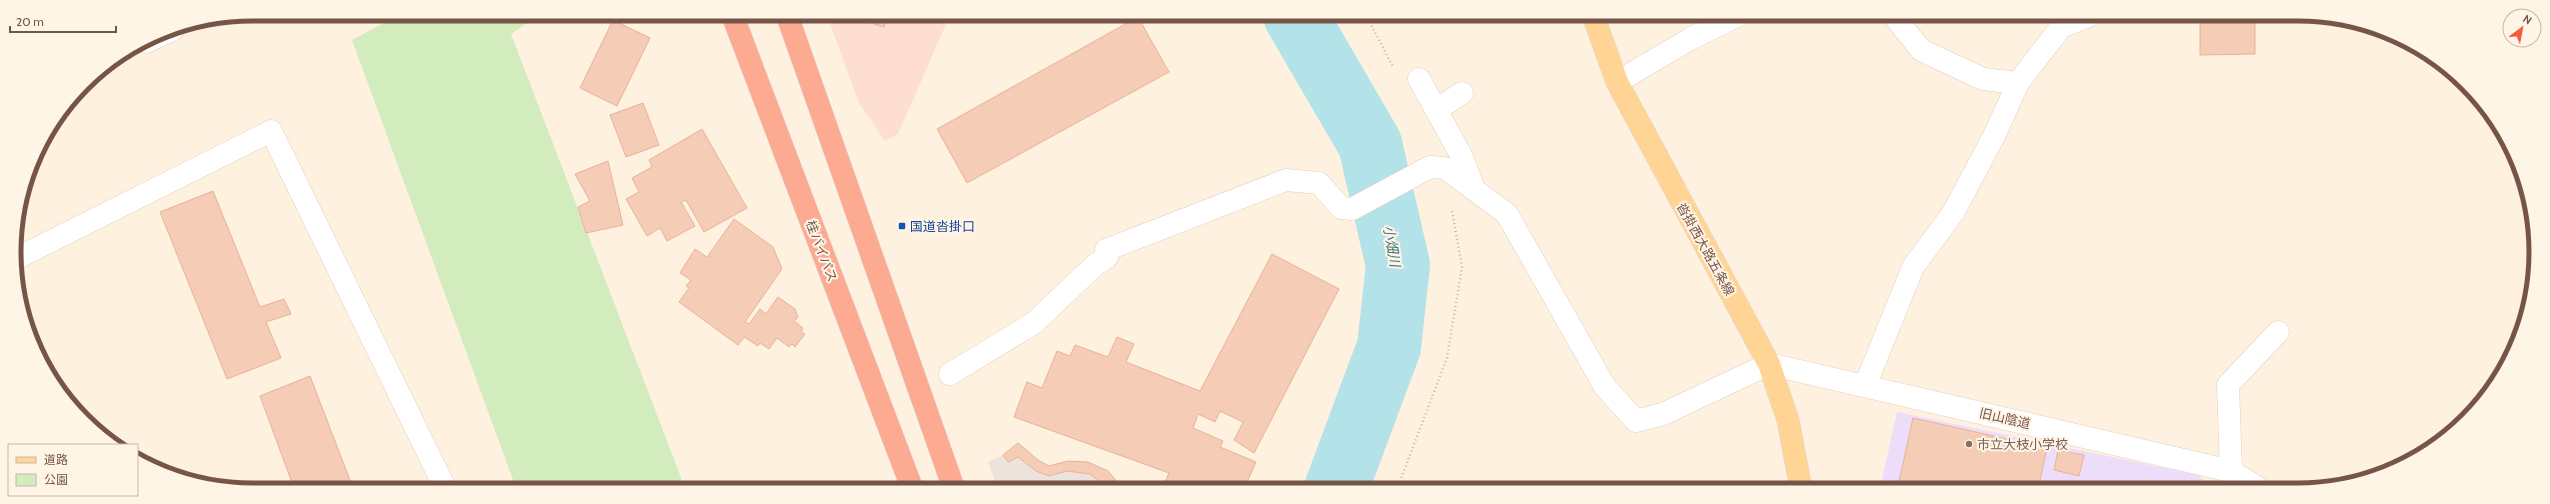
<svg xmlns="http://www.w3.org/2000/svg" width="2550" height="504" font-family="Cabin,'Noto Sans JP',sans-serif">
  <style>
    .commercial { fill: #ffded2 }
    .industrial { fill: #ece3dc }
    .education { fill: #eeddfa }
    .green { fill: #d2ecbe }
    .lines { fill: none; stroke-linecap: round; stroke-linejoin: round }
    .river { stroke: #b3e2e8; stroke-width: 64 }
    .building { fill: #f5ccb6; stroke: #e8b295 }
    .minor-casing { stroke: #e4cebe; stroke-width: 23 }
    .major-casing { stroke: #ded6d3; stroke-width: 23 }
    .highway-casing { stroke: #ded6d3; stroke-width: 23 }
    .path { stroke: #d9b099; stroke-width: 2.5; stroke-dasharray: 1 3; stroke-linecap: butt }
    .minor { stroke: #fff; stroke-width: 22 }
    .major { stroke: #ffd495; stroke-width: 22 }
    .highway { stroke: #fcaa92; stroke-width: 22 }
    .transit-dot { fill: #1a4fb4; stroke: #fff5e7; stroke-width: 1.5 }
    .education-dot { fill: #8d6e63; stroke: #fff5e7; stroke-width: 1.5 }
    .labels { text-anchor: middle; stroke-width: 4; stroke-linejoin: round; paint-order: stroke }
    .transit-label { font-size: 13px; fill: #164399; stroke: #fff5e7; text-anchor: start }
    .street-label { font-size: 13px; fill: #765546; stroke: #fff5e7 }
    .education-label { font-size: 13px; fill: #785e54; stroke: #fff5e7; text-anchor: start }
    .water-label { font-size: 14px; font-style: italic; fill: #39747c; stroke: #fff5e7 }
    .rim { fill: none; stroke: #765546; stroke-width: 5 }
  </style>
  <rect width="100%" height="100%" fill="#fef1e0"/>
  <!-- commercial -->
  <path class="commercial" d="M827,15H950L898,134L885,141L859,103Z"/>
  <!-- industrial -->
  <path class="industrial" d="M1012,448L1049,466L1068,461L1088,462L1108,471L1123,489H998L988,462L1003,455Z"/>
  <!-- education -->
  <path class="education" d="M1897,412L2198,475L2207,483L2237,489H1880Z"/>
  <!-- green -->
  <path class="green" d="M401,14H540L511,34L685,488H516L352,40Z"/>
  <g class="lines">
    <!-- river -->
    <path class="river" d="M1295,15L1370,144L1398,265L1389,347L1336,489"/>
  </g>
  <!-- building -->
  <path class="building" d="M856,15H887L884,27L855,18Z
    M2200,16H2255V54L2200,55Z
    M2276,16H2303V19L2276,20Z
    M1138,17L1169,72L967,183L937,129Z
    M613,20L650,38L617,106L580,88Z
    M643,103L659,145L626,157L610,115Z
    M702,129L747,208L704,232L686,200L681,202L695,226L667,241L660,228L647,236L626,199L639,192L632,178L652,167L649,160Z
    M608,161L623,225L586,233L578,207L590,201L575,174Z
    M213,191L260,307L284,299L291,314L266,322L281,358L227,379L160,212Z
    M734,219L773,247L782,269L745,322L749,324L760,309L766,314L778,297L795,309L798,317L794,321L803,328L801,332L805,334L795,347L792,344L789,347L777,338L769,349L760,343L758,346L744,337L738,345L679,302L689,288L686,286L691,280L680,273L695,249L707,257Z
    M1272,254L1339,289L1254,453L1234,440L1243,422L1220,411L1215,422L1198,414L1193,428L1223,441L1220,447L1256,462L1244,489H1162L1169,473L1014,417L1027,382L1042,388L1057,351L1070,356L1075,345L1108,357L1117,337L1134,344L1126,362L1200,391Z
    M24,299L58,383L27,328Z
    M310,376L353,488H294L260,396Z
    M1913,418L2047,448L2038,489H1910L1898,486Z
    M1018,443L1038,460L1049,466L1068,461L1088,462L1108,471L1123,489H1108L1090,474L1067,471L1049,476L1036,471L1018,457L1008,462L1003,455Z
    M2058,450L2084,455L2079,476L2054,470Z
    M374,481L377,488H358Z"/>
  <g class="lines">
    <defs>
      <path id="minor" d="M1894,16L1921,50L1983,79L2018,83
        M2061,27L2089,16
        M146,42L174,29
        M1419,79L1461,155L1474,189
        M1617,82L1692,38L1739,15
        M1436,110L1462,93
        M17,258L271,131L445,488
        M950,374L1034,323L1095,265L1107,257L1106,250L1286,180L1319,183L1341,208L1352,209L1430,167L1445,168L1507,214L1605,387L1636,421L1663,414L1769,364L2231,471L2260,489
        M1865,386L1913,267L1953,213L1995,134L2018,83L2061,27V16
        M2231,471L2228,385L2278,332"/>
      <path id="major" d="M1593,15L1617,82L1769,364L1788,420L1801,489"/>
      <path id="highway" d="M732,14L912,488
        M787,15L954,489"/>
    </defs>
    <!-- minor casing -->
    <use href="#minor" class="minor-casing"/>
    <!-- major casing -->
    <use href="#major" class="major-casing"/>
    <!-- highway casing -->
    <use href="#highway" class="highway-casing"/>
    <!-- path -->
    <path class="path" d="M1366,15L1393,67
      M2419,48L2495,125
      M1397,489L1447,358L1462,267L1452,211"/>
    <!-- minor -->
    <use href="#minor" class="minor"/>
    <!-- major -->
    <use href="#major" class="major"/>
    <!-- highway -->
    <use href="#highway" class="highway"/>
  </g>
  <!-- markers -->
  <rect class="transit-dot" x="898" y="222" width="8" height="8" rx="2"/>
  <circle class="education-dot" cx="1969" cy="444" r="4"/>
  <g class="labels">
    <!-- transit labels -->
    <g class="transit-label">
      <text x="910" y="231">国道沓掛口</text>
    </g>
    <!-- street labels -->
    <g class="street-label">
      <text transform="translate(1706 249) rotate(61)" y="5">沓掛西大路五条線</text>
      <text transform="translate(822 251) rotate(69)" y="5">桂バイパス</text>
      <text transform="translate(2005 418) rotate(13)" y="5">旧山陰道</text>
    </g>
    <!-- education labels -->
    <g class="education-label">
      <text x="1977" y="449">市立大枝小学校</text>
    </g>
    <!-- water labels -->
    <g class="water-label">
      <text transform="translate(1392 246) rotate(80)" y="5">小畑川</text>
    </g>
  </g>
  <!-- crop -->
  <path d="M0 0H2550V504H0ZM252 21H2298A231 231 0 0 1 2529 252V252A231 231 0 0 1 2298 483H252A231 231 0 0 1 21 252V252A231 231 0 0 1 252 21Z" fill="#fff5e7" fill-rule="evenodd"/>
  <path class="rim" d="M252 21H2298A231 231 0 0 1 2529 252V252A231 231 0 0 1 2298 483H252A231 231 0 0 1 21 252V252A231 231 0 0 1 252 21Z"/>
  <!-- legend -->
  <rect x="8" y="444" width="130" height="52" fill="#fff5e7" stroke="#c8b5a7"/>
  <rect x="16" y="457" width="20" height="6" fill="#ffd495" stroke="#c8b5a7"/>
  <text x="44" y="464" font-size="12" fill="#765546">道路</text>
  <rect x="16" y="474" width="20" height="12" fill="#d2ecbe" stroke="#c8b5a7"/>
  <text x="44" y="484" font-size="12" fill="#765546">公園</text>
  <!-- north arrow -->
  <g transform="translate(2522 28) rotate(32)"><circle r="19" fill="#fff5e7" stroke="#c8b5a7"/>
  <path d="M0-3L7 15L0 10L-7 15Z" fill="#f05e3c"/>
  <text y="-6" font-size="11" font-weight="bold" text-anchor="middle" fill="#765546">N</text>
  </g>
  <!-- scale -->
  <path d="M10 26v6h106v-6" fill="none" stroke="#765546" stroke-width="2"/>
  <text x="16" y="26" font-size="12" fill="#765546" stroke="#fff5e7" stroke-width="3" paint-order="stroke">20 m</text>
</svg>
